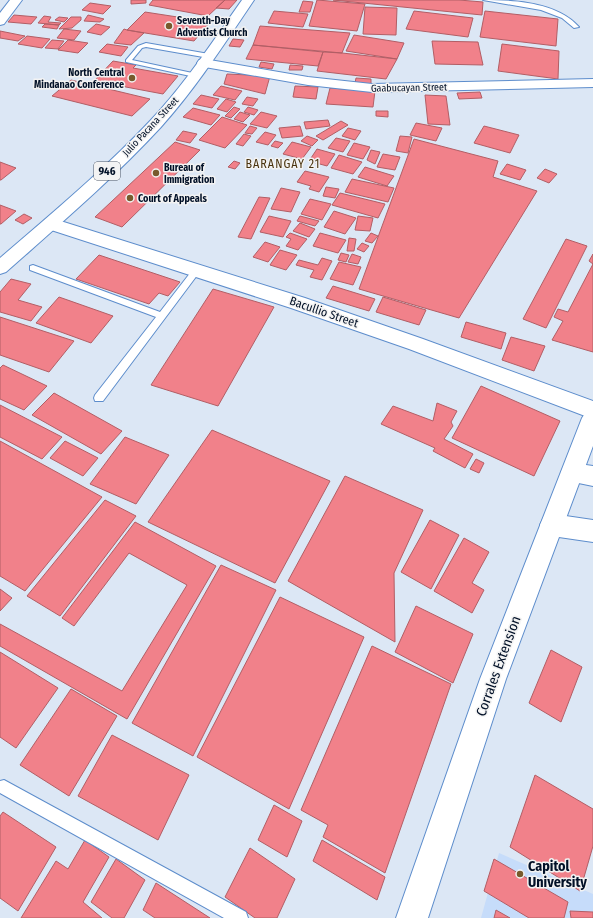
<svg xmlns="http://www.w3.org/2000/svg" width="593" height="918" font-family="'Fira Sans Condensed',sans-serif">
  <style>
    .built { fill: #c6dcfa }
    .building { fill: #f1818a; stroke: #b25e65 }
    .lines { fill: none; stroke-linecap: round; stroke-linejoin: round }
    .lane-casing { stroke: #5d8dcc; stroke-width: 2 }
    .street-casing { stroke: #5d8dcc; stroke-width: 2 }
    .secondary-casing { stroke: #5d8dcc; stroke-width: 2 }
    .primary-casing { stroke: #5d8dcc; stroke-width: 2 }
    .lane { fill: #fff; fill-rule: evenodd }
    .street { fill: #fff; fill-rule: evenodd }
    .secondary { fill: #fff; fill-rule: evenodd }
    .primary { fill: #fff; fill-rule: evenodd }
    .poi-dot { fill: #775a2d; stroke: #f3f3f3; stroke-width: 1.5 }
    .labels { text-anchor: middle; stroke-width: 3; stroke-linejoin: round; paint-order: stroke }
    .far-poi-label { font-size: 10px; font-weight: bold; fill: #011027; stroke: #f3f3f3; text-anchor: start }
    .far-street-label { font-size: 10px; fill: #011027; stroke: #f3f3f3 }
    .shield { fill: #f3f3f3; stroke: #4a5464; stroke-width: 1 }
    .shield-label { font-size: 11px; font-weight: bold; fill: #011027 }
    .far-quarter-label { font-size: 12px; letter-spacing: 1px; fill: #49330e; stroke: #f3f3f3 }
    .street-label { font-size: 12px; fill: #011027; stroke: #f3f3f3 }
    .near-street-label { font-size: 14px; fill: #011027; stroke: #f3f3f3 }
    .near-poi-label { font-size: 14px; font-weight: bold; fill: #011027; stroke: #f3f3f3; text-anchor: start }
  </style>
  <rect width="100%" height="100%" fill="#dce7f5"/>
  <!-- built -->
  <path class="built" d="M499,853L593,894V918H481Z"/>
  <!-- building -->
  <path class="building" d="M131,0H146V3L131,4Z
    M153,0H225L208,16L149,5Z
    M225,0H237L229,9L216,8Z
    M317,0L365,4L357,31L309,26Z
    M333,0H459L483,2L482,15Z
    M303,1L313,2L310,12H299Z
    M90,3L111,6L103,14L82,10Z
    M365,7L397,8L396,35L363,34Z
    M274,11L308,14L303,27L268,23Z
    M414,11L473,18L468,37L406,29Z
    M485,11L558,19L556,46L480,37Z
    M145,12L210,22L194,41L127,30Z
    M14,15L37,17L31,24L8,22Z
    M88,15L104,19L100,22L84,21Z
    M44,16L51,17L48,22L61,23L59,25L38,23Z
    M59,17L68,18L64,22L55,20Z
    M71,17H81V20L72,28L59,29Z
    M45,24L59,25L57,29L42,27Z
    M96,24L110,27L101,35L87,32Z
    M260,26L350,33L342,53L253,45Z
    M64,29L81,31L74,40L57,38Z
    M124,29L127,30L144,33L131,45L114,43Z
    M0,31L25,36L18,41L0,38Z
    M354,35L404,43L397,59L346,51Z
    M27,36L50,39L42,48L18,44Z
    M233,39L244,40L240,47L229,46Z
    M52,40L64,41L58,49L45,48Z
    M68,40L88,43L78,53L58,50Z
    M432,41L478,42L483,65L435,64Z
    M107,44L128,47L121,56L99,52Z
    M502,44L559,51L558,79L498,71Z
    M253,45L323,52L318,66L246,59Z
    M323,52L342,53L397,59L386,79L317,71Z
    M113,61L136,65L133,68L178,76L163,94L94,81Z
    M261,62L274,64L272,69L259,67Z
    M290,65L303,66L302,70H289Z
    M227,74L270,76L265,94L224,84Z
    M356,78L371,79V84L355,83Z
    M71,80L150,99L132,116L52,96Z
    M221,86L242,91L235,100L213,95Z
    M295,86L318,87L316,99L293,97Z
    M330,88L375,91L373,107L326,104Z
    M480,92L482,98L459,99L457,93Z
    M201,95L219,99L212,108L193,104Z
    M425,95L446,96L450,125L428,124Z
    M247,97L258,99L253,106L242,104Z
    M226,99L236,102L227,112L217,109Z
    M234,107L240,109L231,118L225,116Z
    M248,107L258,110L254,115L244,112Z
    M193,108L220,115L211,125L183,117Z
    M376,111H388V117L376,116Z
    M240,112L250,115L243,122L234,119Z
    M261,112L277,116L267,128L250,124Z
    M222,117L247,125L225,148L199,140Z
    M328,120L330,126L306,129L304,122Z
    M341,121L348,125L323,140L316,136Z
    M416,123L442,128L436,141L410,135Z
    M250,126L257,128L252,134L245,133Z
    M300,126L303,136L282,138L279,128Z
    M484,126L519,135L510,153L474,143Z
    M348,128L361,131L355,140L342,136Z
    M183,131L197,134L190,143L176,140Z
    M265,132L276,135L268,145L256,142Z
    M244,134L251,136L243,146L236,144Z
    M307,136L318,140L312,146L301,141Z
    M400,136L412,137L408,153L396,151Z
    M336,138L350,141L343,152L328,148Z
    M414,139L498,161L493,177L537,191L459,318L359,289Z
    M275,141L283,143L278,148L271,146Z
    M175,142L200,150L122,227L95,217Z
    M292,142L311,147L302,159L283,154Z
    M354,143L370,147L363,159L347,155Z
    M317,149L335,154L327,166L309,161Z
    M371,150L380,152L375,164L367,160Z
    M383,154L400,157L395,170L377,167Z
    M339,155L362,162L353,174L331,168Z
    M234,161L240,163L235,169L228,167Z
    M0,162L16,168L1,180H0Z
    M507,164L526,170L520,180L500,174Z
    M365,167L394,176L387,186L358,177Z
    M545,169L557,174L549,183L537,178Z
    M305,171L329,177L319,192L309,189L311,186L297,182Z
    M352,179L394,188L388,202L345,192Z
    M326,187L339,189L335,198L323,196Z
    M281,188L300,192L291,212L271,209Z
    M340,193L385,204L378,218L332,205Z
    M259,197L270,198L251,239L238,237Z
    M310,199L331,204L322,220L301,214Z
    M0,205L16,211L1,224H0Z
    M334,211L356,218L345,234L324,227Z
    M24,214L32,218L23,224L15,220Z
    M269,216L291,221L283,237L260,232Z
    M300,216L319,221L315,226L297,221Z
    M358,216L373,218L370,231L355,230Z
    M300,223L315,229L309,237L293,231Z
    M290,233L307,239L298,250L286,246L291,239L286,237Z
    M320,233L346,240L338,253L313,246Z
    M371,233L378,236L372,243L365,241Z
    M349,238L356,239L354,251H347Z
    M566,239L587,246L546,328L523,319Z
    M265,242L280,247L268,262L253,257Z
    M362,243L369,246L364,252L357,249Z
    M280,250L297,255L286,270L270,265Z
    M341,253L349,255L346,262L338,260Z
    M352,254L361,257L358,264L348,262Z
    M593,254V352L552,340L563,321L554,317L558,309L568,312L593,264L589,261Z
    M99,255L180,282L168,296L159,293L149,304L76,279Z
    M322,258L332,261L322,280L310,277L314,270L296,265L299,260L318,265Z
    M339,262L361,267L353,285L330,279Z
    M11,279L31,284L18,300L42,307L31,321L0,312V292Z
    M333,286L375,299L369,311L326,298Z
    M213,289L274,307L218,406L151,385Z
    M59,297L113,316L91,343L36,323Z
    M383,297L426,310L419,325L376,312Z
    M0,317L74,341L49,372L0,355Z
    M466,322L506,333L501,349L461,337Z
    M511,337L545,346L534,371L502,360Z
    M3,365L47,386L24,410L0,399V368Z
    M481,386L560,421L534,476L452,438Z
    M54,393L122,431L101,454L32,415Z
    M437,403L457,411L451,422L453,426L444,439L473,454L465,468L433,451L435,448L381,424L393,406L433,421Z
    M0,405L62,437L42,459L0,437Z
    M212,430L330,481L275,583L148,522Z
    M125,437L169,455L136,504L90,484Z
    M0,441L102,497L25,591L0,576Z
    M65,441L98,458L83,476L50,458Z
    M476,459L484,463L479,473L470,469Z
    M345,476L423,510L394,573L395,642L288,581Z
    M105,500L136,516L60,616L27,596Z
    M430,520L459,535L431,589L401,572Z
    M135,522L216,566L127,719L0,646V624L122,691L187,585L129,553L74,626L62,618Z
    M464,538L489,552L472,583L484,590L472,613L434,591Z
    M221,565L276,590L193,756L132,723Z
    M0,589L12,598L0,611Z
    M280,597L364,637L289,809L197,757Z
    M416,606L473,634L453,683L395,652Z
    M372,646L451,684L385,873L323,837L328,825L301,810Z
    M551,650L582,667L561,722L529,703Z
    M0,652L58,688L16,748L0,737Z
    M71,689L117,716L69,796L20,765Z
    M112,735L189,775L158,840L78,796Z
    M535,775L593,809V846L580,891L510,847Z
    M274,805L302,821L287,857L258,840Z
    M3,812L56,847L18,911L0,898V816Z
    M85,840L109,857L83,902L102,918H21L56,861L68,869Z
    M322,840L385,877L377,900L313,861Z
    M250,848L295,879L277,918H255L225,897Z
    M116,859L145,880L124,918H112L91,902Z
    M494,859L568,902L564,918H529L484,891Z
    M156,883L210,918H155L143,910Z
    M496,910L510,918H494Z
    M570,911L593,912V918H571Z"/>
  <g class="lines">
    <defs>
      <path id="lane" d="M483,0C514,0 557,2 579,27L574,28L562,18L541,10Z
        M146,43L209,54L212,56L209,58L146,47L142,48L132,60L197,74V76L195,77L126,62V60L138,46Z
        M33,265L160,312L194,268L197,267L201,270L103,401H95L94,398L95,395L156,317L30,270V266Z
        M4,780L246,912L248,918H224L0,793V781Z"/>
      <path id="street" d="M10,0H22L4,24L0,25V13Z
        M51,218L305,298L423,339L593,401V419L409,349L291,308L45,228L43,224L45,220Z
        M572,463L593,466V486L564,480L561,473L564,466Z
        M552,514L593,520V542L552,536L544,533L540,525L544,517Z"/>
      <path id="secondary" d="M204,59L308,77L372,84L593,79V87L372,92L308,85L199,66L197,63L199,60Z
        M593,409V446L506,679L428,918H396L480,679L582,418L586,412Z"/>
      <path id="primary" d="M242,0H254C225,43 196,88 161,127C113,179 59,225 6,272L0,274V258C51,214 104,170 150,121C185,84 213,41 242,0Z"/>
    </defs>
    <!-- lane casing -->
    <use href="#lane" class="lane-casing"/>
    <!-- street casing -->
    <use href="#street" class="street-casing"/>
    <!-- secondary casing -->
    <use href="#secondary" class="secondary-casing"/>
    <!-- primary casing -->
    <use href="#primary" class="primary-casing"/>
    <!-- lane -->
    <use href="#lane" class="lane"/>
    <!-- street -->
    <use href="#street" class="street"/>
    <!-- secondary -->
    <use href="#secondary" class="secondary"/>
    <!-- primary -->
    <use href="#primary" class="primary"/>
  </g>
  <!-- markers -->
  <g class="poi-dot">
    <circle cx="169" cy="26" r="4"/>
    <circle cx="132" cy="78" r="4"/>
    <circle cx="156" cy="173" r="4"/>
    <circle cx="130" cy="198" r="4"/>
    <circle cx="520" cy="874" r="4"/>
  </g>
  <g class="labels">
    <!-- far-poi labels -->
    <g class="far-poi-label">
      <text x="177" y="24">Seventh-Day<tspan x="177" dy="12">Adventist Church</tspan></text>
      <text x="124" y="76" text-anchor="end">North Central<tspan x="124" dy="12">Mindanao Conference</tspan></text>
      <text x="164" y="171">Bureau of<tspan x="164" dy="12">Immigration</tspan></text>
      <text x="138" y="202">Court of Appeals</text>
    </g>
    <!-- far-street labels -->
    <g class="far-street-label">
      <text transform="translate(409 87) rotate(-1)" y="4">Gaabucayan Street</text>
      <text transform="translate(150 126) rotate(-47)" y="4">Julio Pacana Street</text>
    </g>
    <!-- shield labels -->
    <rect class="shield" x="94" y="162" width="26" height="18" rx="3"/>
    <g class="shield-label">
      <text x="107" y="175">946</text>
    </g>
    <!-- far-quarter labels -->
    <g class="far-quarter-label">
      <text x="283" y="168">BARANGAY 21</text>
    </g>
    <!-- street labels -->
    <g class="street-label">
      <text transform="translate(324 312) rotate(19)" y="4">Bacullio Street</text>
    </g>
    <!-- near-street labels -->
    <g class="near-street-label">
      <text transform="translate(498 666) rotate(-70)" y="5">Corrales Extension</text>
    </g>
    <!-- near-poi labels -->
    <g class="near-poi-label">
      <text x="528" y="871">Capitol<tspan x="528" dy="16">University</tspan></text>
    </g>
  </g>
</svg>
